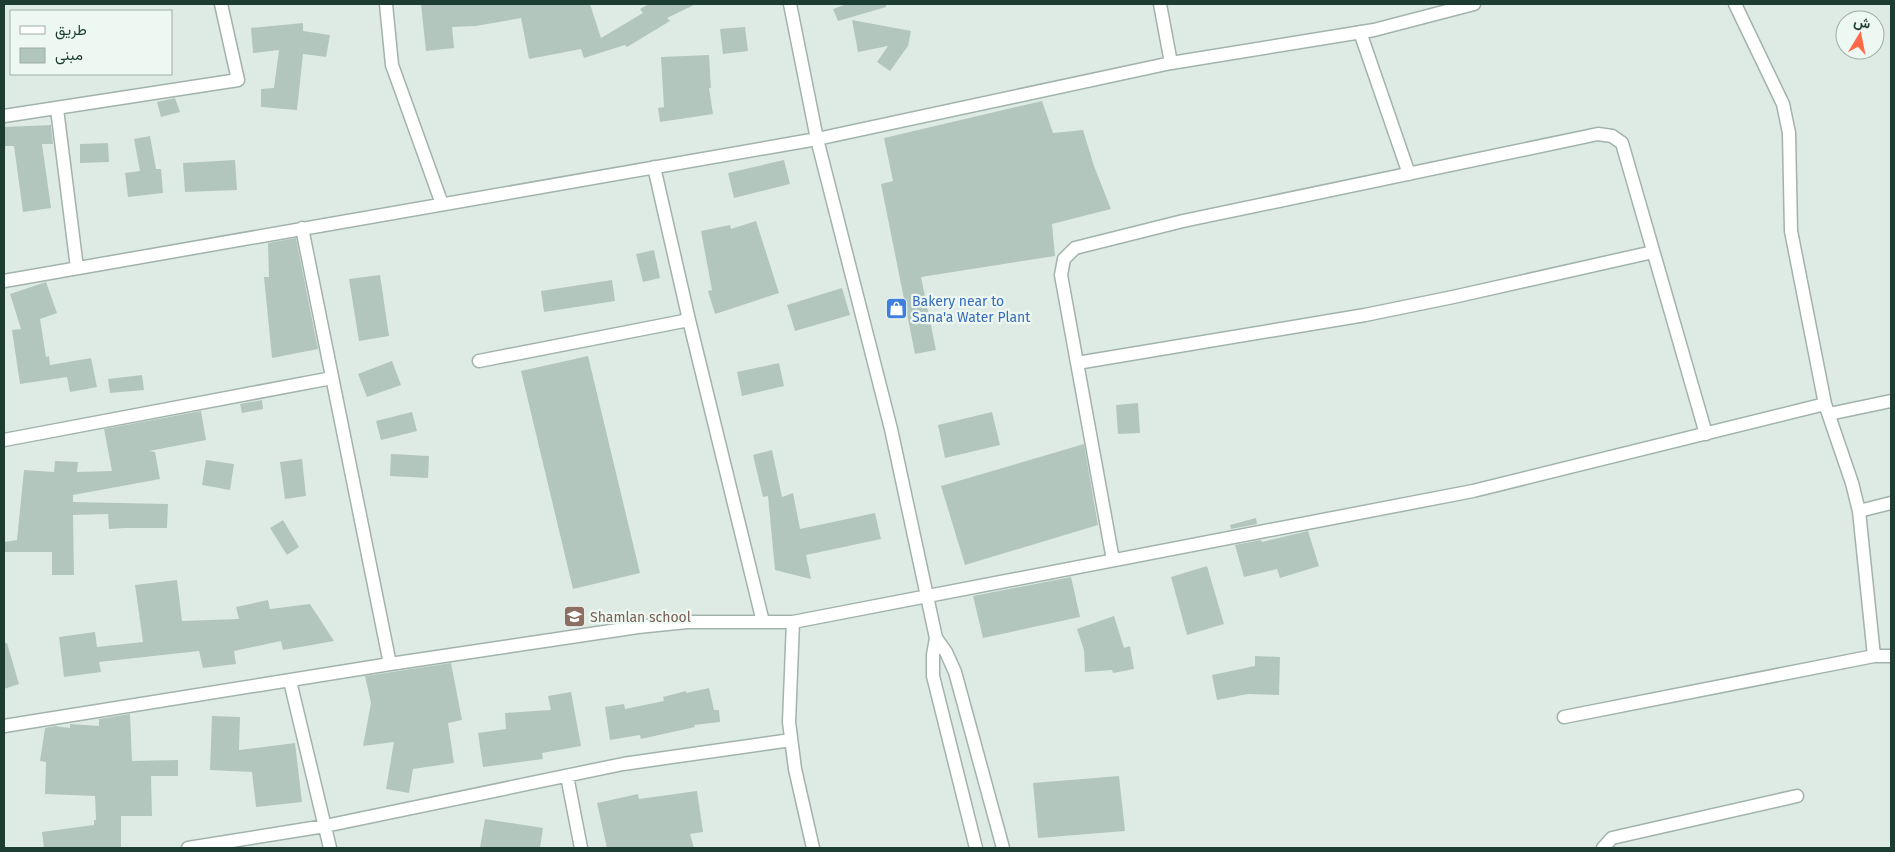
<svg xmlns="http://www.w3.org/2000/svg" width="1895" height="852" font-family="'Fira Sans',Vazirmatn,sans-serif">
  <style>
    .building { fill: #b3c6bd }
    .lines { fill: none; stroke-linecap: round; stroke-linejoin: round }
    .street-casing { stroke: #a1b3ab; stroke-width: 15 }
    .street { stroke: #fff; stroke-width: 12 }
    .labels { text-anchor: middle; stroke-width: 4.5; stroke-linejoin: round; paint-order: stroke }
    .shop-label { font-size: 14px; fill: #366cbe; stroke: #eef8f2; text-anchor: start }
    .education-label { font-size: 14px; fill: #785e54; stroke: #eef8f2; text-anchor: start }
  </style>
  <rect width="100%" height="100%" fill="#deebe4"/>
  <!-- building -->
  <path class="building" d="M421,4H590L601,38L643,13L640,9L649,4H696L667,18L670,21L627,47L625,45L584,58L581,49L529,59L521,18L476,26L452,27L454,48L426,51Z
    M847,4H886V7L838,21L833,9Z
    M852,20L911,31L908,46L890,71L877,62L888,46L858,52Z
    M303,23V31L330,35L326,57L303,54L297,110L261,107V89L274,88L279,50L253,53L251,28Z
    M745,27L748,51L723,54L720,29Z
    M709,55L711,88H709L713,114L660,122L658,108L664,107L661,57Z
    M175,98L180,112L161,117L157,102Z
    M1042,101L1053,133L1083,130L1094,166L1111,209L1052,224L1055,256L921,277L936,350L915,354L881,184L893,181L884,138Z
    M51,125L53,144H42L51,208L23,212L14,146H4V127Z
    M150,136L156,169H161L163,193L128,197L125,173L140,171L134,139Z
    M108,143L109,162L80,163V144Z
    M235,160L237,190L185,192L183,163Z
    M784,160L790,184L734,198L728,173Z
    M756,221L779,293L715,314L708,291L712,290L701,231L730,225L731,229Z
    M296,238L318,349L272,358L264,277H269L268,243Z
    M654,250L660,278L643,282L636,254Z
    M380,275L389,336L359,341L349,279Z
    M612,280L615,301L544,312L541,291Z
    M46,282L57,313L40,319L46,357L49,356L50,365L91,358L97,387L70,392L67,377L20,384L12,330L21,329L10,294Z
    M842,288L850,315L795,331L787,305Z
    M588,356L640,573L573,589L521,371Z
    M392,361L401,385L367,397L358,374Z
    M779,363L784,386L742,396L737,372Z
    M142,375L144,390L110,393L108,379Z
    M262,400L263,409L242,413L240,404Z
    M1138,403L1140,433L1118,434L1116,405Z
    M201,411L206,440L149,451L155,452L160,479L73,495V502L168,504L167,528H125L109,529L108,514L73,515L74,575H52V552H4V542L17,540L24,470L54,472L55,461L78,462L77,472L112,471L104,429Z
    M412,412L417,431L381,440L376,421Z
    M992,412L1000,445L945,458L938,425Z
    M1084,444L1098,525L965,565L941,486Z
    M772,450L782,497L793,493L800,529L875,513L881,539L806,555L811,579L775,570L768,496L763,497L753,455Z
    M391,454L429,456L428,478L390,476Z
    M302,459L306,496L285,499L280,462Z
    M206,460L234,464L230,490L202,485Z
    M1256,518L1257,524L1231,529L1230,525Z
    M283,520L299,547L287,555L270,528Z
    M1308,531L1319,566L1280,578L1277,569L1244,577L1235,545L1261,540L1262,542Z
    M1207,566L1224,624L1187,635L1171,577Z
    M1071,577L1080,617L983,638L973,596Z
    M177,580L182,621L239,619L236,607L268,600L270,609L310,604L334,641L283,650L281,641L234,651L236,664L203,668L199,651L99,662L101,672L64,677L59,637L95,632L97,647L143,642L135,585Z
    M1114,616L1124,648L1130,646L1134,669L1113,673L1112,670L1085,672L1084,650L1077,629Z
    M4,643H7L19,684L4,689Z
    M1255,656L1280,657L1279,695L1248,694L1217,700L1212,675L1255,666Z
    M451,663L462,720L448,723L454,763L413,769L409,793L386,789L394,742L363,746L371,703L365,676Z
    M709,688L714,710H719L720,722L694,725L695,727L641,739L640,735L610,740L605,707L624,704L625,709L664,701L663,697L686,691V693Z
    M571,692L581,746L542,753L543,759L483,767L478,733L506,729L505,713L551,710L548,696Z
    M130,714L132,761L178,760V776H151L152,816H121V848H44L42,832L94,825V820H96L95,796L45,794L46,762L40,761L45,728L55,726L70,728V724L99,726V719Z
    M212,716L240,717L239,750L295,743L302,802L256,807L252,772L210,770Z
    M1119,776L1125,831L1038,838L1033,783Z
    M697,791L703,832L690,834L694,848H607L597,803L638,794L639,799Z
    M485,819L543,828L540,848H480Z"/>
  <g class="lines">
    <defs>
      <path id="street" d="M386,4L392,65L442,204
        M790,4L817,139L891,429L936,638L933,655V676L976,848
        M1160,4L1171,63
        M1735,4L1783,104L1789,133L1791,231L1825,404L1852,483L1859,511L1874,656
        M1360,32L1409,174
        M57,109L77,268
        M4,116L238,80L221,4
        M654,167L689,320L763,622
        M302,228L390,664
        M4,281L817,139L1171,63L1374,30L1474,4
        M479,361L689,320
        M1077,363L1365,315L1453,297L1653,252
        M1829,414L1891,401
        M4,440L332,378
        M1859,511L1891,503
        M1113,560L1061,275L1064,259L1075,248L1183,221L1598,134L1612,136L1622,143L1706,434
        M793,622L789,722L795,769L813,848
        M936,638L946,652L955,672L1003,848
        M290,681L330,848
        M1564,717L1874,656H1891
        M4,726L390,664L638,627L687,622H793L1473,491L1825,404
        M567,776L581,848
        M188,848L325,826L623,764L791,740
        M1603,848L1612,838L1797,796"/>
    </defs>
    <!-- street casing -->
    <use href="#street" class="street-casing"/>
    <!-- street -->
    <use href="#street" class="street"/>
  </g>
  <!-- icons -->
  <defs>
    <symbol id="shop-square" viewBox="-11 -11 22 22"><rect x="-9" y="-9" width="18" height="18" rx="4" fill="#3f7fe0" stroke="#eef8f2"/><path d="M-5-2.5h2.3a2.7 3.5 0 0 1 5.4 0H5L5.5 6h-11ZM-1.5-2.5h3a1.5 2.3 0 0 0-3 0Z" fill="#fff"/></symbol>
    <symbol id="school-square" viewBox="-11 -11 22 22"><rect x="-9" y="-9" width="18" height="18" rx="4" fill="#8d6e63" stroke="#eef8f2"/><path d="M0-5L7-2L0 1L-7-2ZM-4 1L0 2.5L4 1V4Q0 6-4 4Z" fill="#fff"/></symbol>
  </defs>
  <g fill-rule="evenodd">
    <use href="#shop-square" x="884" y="296" width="25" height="25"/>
    <use href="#school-square" x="562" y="604" width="25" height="25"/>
  </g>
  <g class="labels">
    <!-- shop labels -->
    <g class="shop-label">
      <text x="912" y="306">Bakery near to<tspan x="912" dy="16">Sana'a Water Plant</tspan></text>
    </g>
    <!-- education labels -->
    <g class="education-label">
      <text x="590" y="622">Shamlan school</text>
    </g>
  </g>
  <!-- border -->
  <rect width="1895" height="852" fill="none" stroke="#1e3d32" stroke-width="10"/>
  <!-- legend -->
  <rect x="10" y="10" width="162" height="65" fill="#eef8f2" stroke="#9bada5"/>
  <rect x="20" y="26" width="25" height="8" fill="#ffffff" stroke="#9bada5"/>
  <text x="55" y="35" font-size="15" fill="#1e3d32">طريق</text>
  <rect x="20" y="48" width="25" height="15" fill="#b3c6bd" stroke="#9bada5"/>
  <text x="55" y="60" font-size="15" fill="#1e3d32">مبنى</text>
  <!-- north arrow -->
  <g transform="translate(1860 35) rotate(10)"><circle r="24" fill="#eef8f2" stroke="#9bada5"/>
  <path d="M0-4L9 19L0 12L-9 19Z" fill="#ff6948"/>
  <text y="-8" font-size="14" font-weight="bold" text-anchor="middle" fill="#1e3d32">ش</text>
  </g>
</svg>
